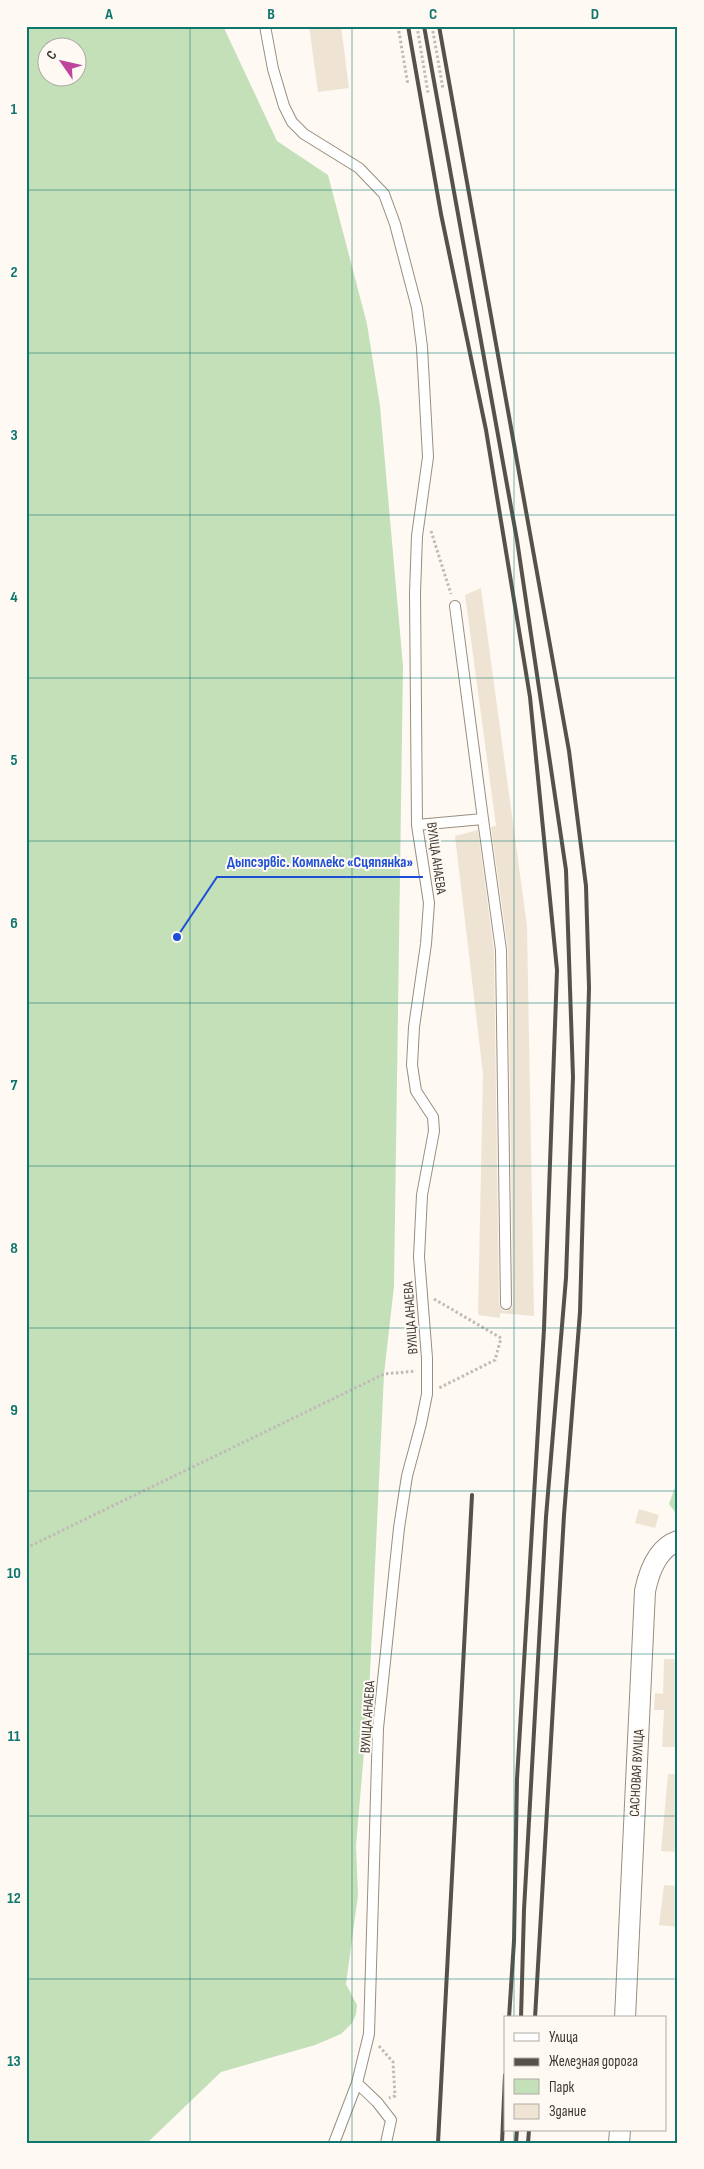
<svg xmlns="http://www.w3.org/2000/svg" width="704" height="2169" font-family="'Sofia Sans Condensed',sans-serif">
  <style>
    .green { fill: #c3e0b8; fill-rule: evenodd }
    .building { fill: #efe4d4 }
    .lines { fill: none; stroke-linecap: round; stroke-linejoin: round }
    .service-casing { stroke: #998e7f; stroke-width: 12 }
    .minor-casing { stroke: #998e7f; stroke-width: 22 }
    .path { stroke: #c0bbb5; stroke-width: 3; stroke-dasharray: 2.5 2.5; stroke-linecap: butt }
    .service { stroke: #fff; stroke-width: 10 }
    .minor { stroke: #fff; stroke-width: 20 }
    .rail { stroke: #56514b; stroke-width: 4 }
    .grid { fill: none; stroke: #0f766e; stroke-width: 1; stroke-opacity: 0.55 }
    .labels { text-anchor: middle; stroke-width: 4; stroke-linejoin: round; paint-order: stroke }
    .street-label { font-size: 14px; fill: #3c3731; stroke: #fef9f3 }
    .leader { fill: none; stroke: #1d4ed8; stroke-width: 2 }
    .callout-dot { fill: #1d4ed8; stroke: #fef9f3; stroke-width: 2 }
    .callout-label { font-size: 15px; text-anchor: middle; font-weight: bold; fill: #1d4ed8; stroke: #fef9f3; stroke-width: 4; stroke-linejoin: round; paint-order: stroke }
    .neatline { fill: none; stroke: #0f766e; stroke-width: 2 }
    .grid-label { font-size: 16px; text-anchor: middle; font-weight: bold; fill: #0f766e }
  </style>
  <rect width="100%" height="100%" fill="#fef9f3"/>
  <!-- green -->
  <path class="green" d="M26,26H223L277,141L328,175L367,324L380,406L403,666L394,1286L384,1374L369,1694L356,1845L358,1895L346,1984L357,2005L356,2014L352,2023L341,2034L315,2045L221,2072L147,2143H26ZM48,48H78V78H48Z
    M678,1479V1516L669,1504Z"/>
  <!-- building -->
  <path class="building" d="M309,26H341L349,88L318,92Z
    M481,588L527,926L534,1316L500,1313V1318L478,1315L483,1074L455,836L478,830L494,951L499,1304L502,1310L507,1311L512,1308L513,1304L508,950L491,827L496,826L465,595Z
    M639,1509L659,1515L655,1528L635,1523Z
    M664,1659H678V1747H662L664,1710H654L655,1693L663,1694Z
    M668,1774H678V1852L661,1851Z
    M664,1885L678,1886V1927L659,1925Z"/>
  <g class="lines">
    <defs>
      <path id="service" d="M265,26L273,69L284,106L292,122L304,134L359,168L384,194L395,224L417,308L422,347L428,457L417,536L415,593L417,825L429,903L426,944L414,1027L412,1065L416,1091L433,1117L434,1131L422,1195L419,1257L427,1358V1394L421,1424L407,1476L399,1528L378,1728L369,2034L357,2083L334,2143
        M455,606L483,819
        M417,825L483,819L501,950L506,1304
        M357,2083L377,2102L391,2120L386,2143"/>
      <path id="minor" d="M625,2018L645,1591C649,1572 657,1548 678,1541
        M619,2143L620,2130"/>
    </defs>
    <!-- service casing -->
    <use href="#service" class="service-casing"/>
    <!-- minor casing -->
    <use href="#minor" class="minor-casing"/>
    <!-- path -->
    <path class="path" d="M398,26L408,85
      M417,26L428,93
      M432,26L443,89
      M431,531L451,594
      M434,1299L501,1338L495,1360L439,1388
      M26,1548L384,1374L416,1371
      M379,2046L393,2062L395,2096L389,2098"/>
    <!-- service -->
    <use href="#service" class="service"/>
    <!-- minor -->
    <use href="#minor" class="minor"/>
    <!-- rail -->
    <path class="rail" d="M408,26L441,214L486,430L530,697L557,970L544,1329L517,1779L514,1941L509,2018
      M424,26L517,540L566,870L573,1077L566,1278L546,1517L524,1910L521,2018
      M439,26L569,751L586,886L589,988L580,1312L564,1515L535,2018
      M438,2143L472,1495
      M502,2143L505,2075
      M516,2143L517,2130
      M528,2143L529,2130"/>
  </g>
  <!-- grid -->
  <path class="grid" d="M190,26V2143M352,26V2143M514,26V2018M26,190H678M26,353H678M26,515H678M26,678H678M26,841H678M26,1003H678M26,1166H678M26,1328H678M26,1491H678M26,1654H678M26,1816H678M26,1979H678M514,2130V2143"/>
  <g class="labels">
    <!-- street labels -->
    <g class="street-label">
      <text transform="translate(437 858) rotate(82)" y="5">ВУЛІЦА АНАЕВА</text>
      <text transform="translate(410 1318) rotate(-94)" y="5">ВУЛІЦА АНАЕВА</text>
      <text transform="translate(367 1717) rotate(-86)" y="5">ВУЛІЦА АНАЕВА</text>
      <text transform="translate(636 1773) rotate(-87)" y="5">САСНОВАЯ ВУЛІЦА</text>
    </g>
  </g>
  <!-- callouts -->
  <path class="leader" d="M177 937L217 877H423"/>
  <circle class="callout-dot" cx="177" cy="937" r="5"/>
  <g class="callout-label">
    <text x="320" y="867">Дыпсэрвіс. Комплекс «Сцяпянка»</text>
  </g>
  <!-- border -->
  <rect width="704" height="2169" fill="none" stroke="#fef9f3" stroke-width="55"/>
  <!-- legend -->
  <rect x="504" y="2016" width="162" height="115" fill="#fef9f3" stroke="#b0aba5"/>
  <rect x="514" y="2033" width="25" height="8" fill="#ffffff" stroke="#b0aba5"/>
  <text x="549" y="2042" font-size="15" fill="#3c3731">Улица</text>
  <rect x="514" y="2058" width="25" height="8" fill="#56514b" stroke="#b0aba5"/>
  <text x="549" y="2066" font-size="15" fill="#3c3731">Железная дорога</text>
  <rect x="514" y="2079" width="25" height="15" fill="#c3e0b8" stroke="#b0aba5"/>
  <text x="549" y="2092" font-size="15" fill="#3c3731">Парк</text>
  <rect x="514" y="2104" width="25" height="15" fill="#efe4d4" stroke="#b0aba5"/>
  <text x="549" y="2116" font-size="15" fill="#3c3731">Здание</text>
  <!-- north arrow -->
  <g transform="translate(62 62) rotate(304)"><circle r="24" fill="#fef9f3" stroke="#b0aba5"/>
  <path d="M0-4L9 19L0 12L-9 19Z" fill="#bd469c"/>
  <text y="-8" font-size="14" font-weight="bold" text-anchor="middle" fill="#3c3731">С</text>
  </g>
  <rect x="28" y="28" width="648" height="2114" class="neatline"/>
  <g class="grid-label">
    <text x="109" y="19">A</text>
    <text x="271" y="19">B</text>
    <text x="433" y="19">C</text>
    <text x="595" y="19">D</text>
    <text x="14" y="114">1</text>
    <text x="14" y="277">2</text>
    <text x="14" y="440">3</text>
    <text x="14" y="602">4</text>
    <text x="14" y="765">5</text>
    <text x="14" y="928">6</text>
    <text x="14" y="1090">7</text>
    <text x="14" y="1253">8</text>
    <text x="14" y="1415">9</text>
    <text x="14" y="1578">10</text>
    <text x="14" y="1741">11</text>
    <text x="14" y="1903">12</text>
    <text x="14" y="2066">13</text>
  </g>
</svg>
